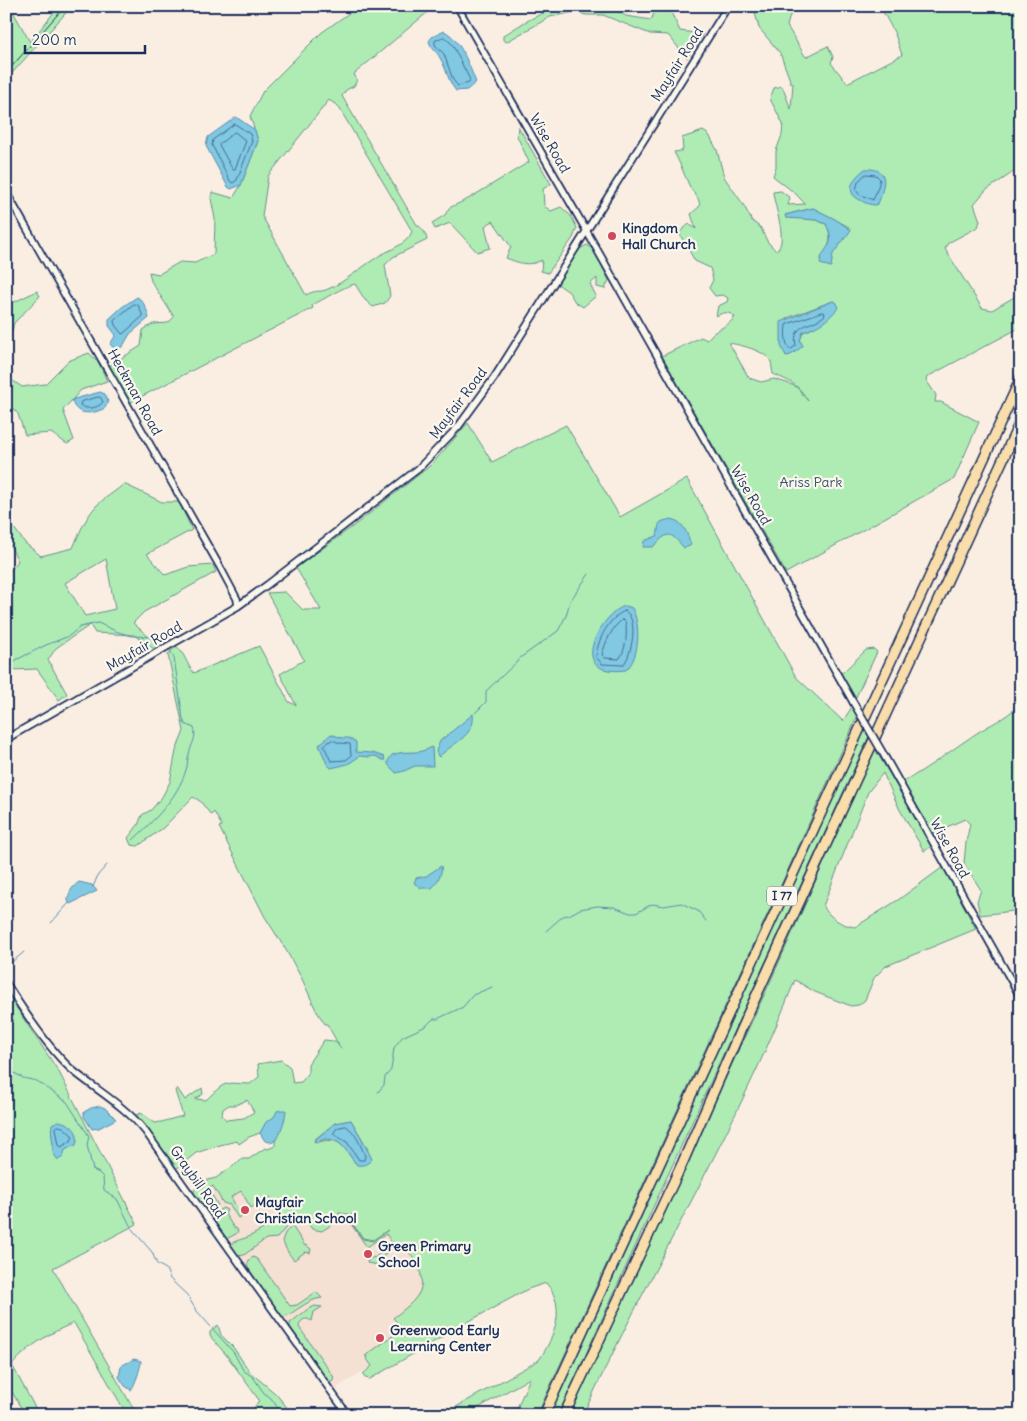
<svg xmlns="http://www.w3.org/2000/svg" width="1027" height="1421" font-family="Delius,sans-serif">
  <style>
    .built { fill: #f5e0d4 }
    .green { fill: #afecb3; stroke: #658e88; fill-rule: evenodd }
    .water { fill: #81c8e2; stroke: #588bad }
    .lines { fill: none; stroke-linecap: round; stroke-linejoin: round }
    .shore { stroke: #446c93; stroke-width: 1 }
    .stream { stroke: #588bad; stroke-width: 1 }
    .minor-casing { stroke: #1b2f5e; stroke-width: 9 }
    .highway-casing { stroke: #1b2f5e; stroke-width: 12 }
    .minor { stroke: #fbf7ec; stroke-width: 5.5 }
    .highway { stroke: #f9deab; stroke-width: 9 }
    .rail { stroke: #1b2f5e; stroke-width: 1 }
    .minor-bridge-casing { stroke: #1b2f5e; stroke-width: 9; stroke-linecap: butt }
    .minor-bridge { stroke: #fbf7ec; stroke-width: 5.5 }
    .poi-dot { fill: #d1495b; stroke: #fbf7ec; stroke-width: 2 }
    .labels { text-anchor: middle; stroke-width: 4.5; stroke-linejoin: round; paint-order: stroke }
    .shield { fill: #fbf7ec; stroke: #5e6b89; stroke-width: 1 }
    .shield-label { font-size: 12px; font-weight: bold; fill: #1b2f5e }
    .street-label { font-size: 14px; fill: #1b2f5e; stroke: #fbf7ec }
    .poi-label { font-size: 14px; font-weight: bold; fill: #1b2f5e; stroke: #fbf7ec; text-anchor: start }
    .park-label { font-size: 14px; fill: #39556f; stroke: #fbf7ec }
  </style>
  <rect width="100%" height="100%" fill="#faeee2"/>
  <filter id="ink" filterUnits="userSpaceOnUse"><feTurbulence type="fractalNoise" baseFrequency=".02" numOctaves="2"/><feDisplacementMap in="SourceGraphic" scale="10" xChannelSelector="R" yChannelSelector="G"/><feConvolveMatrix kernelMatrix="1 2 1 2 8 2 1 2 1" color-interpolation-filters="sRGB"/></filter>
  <g filter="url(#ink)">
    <!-- built -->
    <path class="built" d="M213,1185L323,1195L491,1265L370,1363L372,1366L338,1387L336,1393L240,1256L237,1254L198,1200L207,1188Z"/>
    <!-- green -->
    <path class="green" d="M6,6H10L30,42L59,6H72L6,80Z
      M359,6H435L354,74L357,80L354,86L346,90L342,96L417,225C423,228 426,234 427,240L393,257L385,265L390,296L385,303L373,307L365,300L355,284C340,288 327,298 312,305L313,308L129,403L109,366L141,346L143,330L153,324L168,323L174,317L151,281L149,272L159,274L180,262L195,263L214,254L215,219L211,198L212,192L233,198L241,185L258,141L250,116L263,91L321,33ZM329,100L338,106L412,231C408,245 387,250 376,258C360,268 345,282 328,289C320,293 316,289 306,295L262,216L268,176Z
      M564,6H608L626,16L651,20L655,10L653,6H668L680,31L703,34L687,58L668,35L650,34L603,15H586L575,12L550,17L506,42L503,40V36C522,23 541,12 564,6Z
      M763,6H786L791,12L787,26L805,56L806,57L828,46L833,57L831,63L847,83L902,55L895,34L880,6H1021V167L985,191L974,204L980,221L978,227L948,243L945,249L982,308L992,310L1021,293V327L927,377L926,380L936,395L935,402H941L979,422L954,479L786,573L662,356L701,337L707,340C715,328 726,329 735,317C728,311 724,312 716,316L718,306L727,302L728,298L723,295L715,296L709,288L713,280L710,268L695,261L679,233L689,224L696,229L691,214L700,206C698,193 693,195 689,185C684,174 680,163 674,152L681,151L683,150L682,138L703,131L709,135L717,150L724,177L743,204L752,221L761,228L767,241L776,251C789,242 774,206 773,192L781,191L790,198L788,205L805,204L796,194L773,176L776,167V151L782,135L783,124L770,99L774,88L782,86L791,109L793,83H791L780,53L759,28L755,13ZM813,208L849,227L832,254L821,258C830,246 833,238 826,224L816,220L785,215ZM833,301L838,308L811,329L803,332L800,341L787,318ZM729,343C740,345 765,350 771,362C772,365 772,371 773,374C791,382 798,384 808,401L797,387L787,383L774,379L761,382L749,378Z
      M518,126L551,184L543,189L544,206L551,211L561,207L571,216L577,228L573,238L548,273L541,271L542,260C529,267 519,263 506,258L511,247L493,221L485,226L490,248L477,252L450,223L435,229L432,223L445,215L449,208L468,199L529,162L517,136Z
      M587,245L594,250L609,280L605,289L597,287V278L590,284L596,296L583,307L575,302L569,292L556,283L578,250Z
      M37,291L40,296L14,323L6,351V306Z
      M89,353L99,363L107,381L81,390L63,410L74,440L67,444L51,433L25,435L18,414L6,401V376L22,387L45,384L68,361Z
      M468,423L492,462L566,425L620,517L687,479L796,677L843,721L853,705L858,715L786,874L537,1415H514L530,1378L466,1415H442L539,1360C555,1336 567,1307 546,1283L528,1289L473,1319L370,1379L365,1378L363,1374L372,1366L367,1359L368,1357L365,1356L398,1332L396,1328L400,1325L393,1318C402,1311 415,1302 420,1291C427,1273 409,1236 387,1252C383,1255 382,1260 379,1265L367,1263L368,1260L373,1257L374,1258L393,1244L386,1234L367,1247L351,1224L352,1217L348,1215L353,1216L351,1223L363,1239L373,1241L388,1230L373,1240L363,1238L352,1223L354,1215L339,1213L337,1221L322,1231L312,1229L302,1215L288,1225L277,1238L266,1239L244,1255L238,1256L230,1245C235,1240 241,1240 248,1237C260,1232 272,1223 283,1217L270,1197L251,1208L241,1191L231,1197L241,1216L238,1218L230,1205L223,1203L213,1186L208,1189L218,1205L208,1211H206L193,1193L199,1182L216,1178L243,1159H249L265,1148L268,1149L275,1146V1141L285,1118C271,1118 267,1121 260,1133L249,1137L239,1144L237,1141L220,1145L196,1153L176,1169L134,1116L141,1113L155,1123C165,1122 173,1118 183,1116L175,1091L177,1088L185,1100L202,1088L203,1094L195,1099L206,1100C227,1080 223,1083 250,1084L259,1077L258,1064L281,1060L290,1067L293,1083L301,1082L308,1074V1064L324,1040L335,1041L341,1049L327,1024H325L316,1010L302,979L286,950L265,917L219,827L222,826L214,812L211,815L200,801L193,797L163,828L138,846L131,845L128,838L138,825L142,815L151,810L162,797L170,782L176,751L184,731L168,655L176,646C185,653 186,664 194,673L259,646L289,702L296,705L280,674L304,660L267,593L285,592L303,610H321L296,568L360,521L431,465ZM247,1100L254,1112L244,1118L226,1120L222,1115L223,1109L229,1105H236ZM351,1120L368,1149L357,1165C343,1149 342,1134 316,1143L314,1140L335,1123Z
      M124,484L162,502H179L192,530L147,554L165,575L188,567L213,565L216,572L144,612L133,623L158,645L154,649L134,635L95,633L90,625L56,648L48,660L67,694L59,700L37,669L12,670L6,673V577L18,561L6,537V517L25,543L41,556L73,548C79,533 85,519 96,506C104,498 115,492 124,484ZM106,559L115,609L85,616L65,583Z
      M874,649L877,652L855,699L841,674L866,650Z
      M1021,702V910L980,915L977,901L981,890L964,863L966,842L970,824L965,819L933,833L903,782C930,767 954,748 980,731C995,722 1010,716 1021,702Z
      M865,729L869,736L558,1415H550Z
      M875,749L932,846L924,851L900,810L883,773L868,792L823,906C830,918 841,925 855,927L898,900L943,867L976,929L886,966L874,978L865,1000L859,1005L851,1006L815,992L795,980C736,1131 651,1268 583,1415H569L771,980Z
      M6,992L59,1072L137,1224L53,1268L137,1415H127L74,1323C49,1333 30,1345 12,1365L39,1415H25L6,1381Z
      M223,1208L227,1210L225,1214L234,1228H236L238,1231L236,1234L226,1239L210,1217L212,1214Z
      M292,1226L305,1246L306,1245L311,1249L310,1253L305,1252L294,1260L289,1254L282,1241L285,1233Z
      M253,1257L257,1259L290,1306L297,1305L316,1292L322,1298C306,1299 290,1318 281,1317L247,1266L249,1260Z
      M315,1306L322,1307L314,1312L312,1321C306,1317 300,1319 299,1327L333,1376L334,1379L332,1382L327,1381L290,1327V1323L308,1309Z
      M218,1325L221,1335L233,1347L250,1372L276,1394L293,1415H259L254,1408L259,1400L228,1357L210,1336V1332Z"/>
    <!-- water -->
    <path class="water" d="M444,31C461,39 469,66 476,82L467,90L456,91C447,80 447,69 440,58C437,51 431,49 429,41L432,37Z
      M236,117L255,130L258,141L241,185L231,189L228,187L206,146L208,137Z
      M865,169C882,168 887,175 882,191C881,196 880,202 876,205C870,205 865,203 860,200C843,192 854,177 865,169Z
      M813,208L835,219L851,230L833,254L831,267L820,264C822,245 838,248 826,224L816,220L786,218L785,215Z
      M137,297C143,299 148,312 149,318L130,334L123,346L116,351L110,344L116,335L109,326V319L122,307Z
      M833,301L836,302L839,307C827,321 820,326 803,332L800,340L803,346L791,355L786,356L781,346V322Z
      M100,392L105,394L108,402L105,408C94,414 76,417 72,401L74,399Z
      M672,519C684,522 687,534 691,544L690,546L684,548C669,531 669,531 653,547H643L644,541L657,536C660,522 656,522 672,519Z
      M626,606L632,608C641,624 640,658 626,670C560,678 606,608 626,606Z
      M473,714C476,736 452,743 439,757L438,756L436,751L440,741Z
      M331,734L342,738H349L356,742V752L373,753L384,757L385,760H383L375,756L369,757L360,756L348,764L331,768L327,764L319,745Z
      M432,747L433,766H415L404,771L396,773C391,766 383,766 392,755C408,749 416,756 432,747Z
      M441,866C443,873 437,883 432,888H421L414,883L416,878L426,876Z
      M79,882L92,885L97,891L70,904L68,901C68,893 72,887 79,882Z
      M100,1106L105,1108L116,1119L99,1128L92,1129L84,1117V1112L91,1108Z
      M282,1110H286C285,1121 281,1132 275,1141L270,1142L265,1141L260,1133L266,1122L274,1117L277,1111Z
      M351,1120L362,1139L372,1159C368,1164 364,1166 357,1165C348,1155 343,1139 326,1139C322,1140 318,1142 314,1142L316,1139L335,1123Z
      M58,1121C70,1122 81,1132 76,1145L65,1150L63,1157L58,1160L53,1153C54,1143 50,1134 52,1124Z
      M134,1359L141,1361C141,1367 135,1385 131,1390L125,1386L119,1377L121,1366Z"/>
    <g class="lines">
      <!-- shore -->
      <path class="shore" d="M444,37L452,44L470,80L469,83L458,86L453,80L444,54L435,45V41Z
        M235,124L250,134L252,141L237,180L233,183L230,181L212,145L213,140Z
        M235,132L246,141L235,169L233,170L219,145Z
        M866,174L876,175L880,179L878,187L873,200L859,194L856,190L858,182Z
        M134,304L138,305L143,316L124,333L122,334L115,325L114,321Z
        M822,312L825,313L824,316C810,327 792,323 796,346L791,349H789C785,342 785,333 786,325Z
        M99,397L101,398L103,402C97,409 86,410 80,405L81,402Z
        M625,611C639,618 632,656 623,665L602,664L596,657C597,641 609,617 625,611Z
        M622,620L625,621C628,631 626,651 619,659L605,658L602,655C605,643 612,627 622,620Z
        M332,740L340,743L350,744L351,756L346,760L331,761L324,746Z
        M58,1126L63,1127L73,1136L71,1141L61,1147L59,1145L56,1128Z
        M346,1126C355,1131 361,1146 365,1156L364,1160H359L347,1142L333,1134L337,1128Z"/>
      <!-- stream -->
      <path class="stream" d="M520,658L558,631L566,616L570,601L589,574
        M6,665L46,645L69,636L80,627L98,623L118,632L132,636L154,637L164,642L166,645
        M475,713L486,702V691L519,660
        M132,841C154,820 177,799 186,770C188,765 187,759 189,754C191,745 197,738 194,728L185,724L183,719L174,658L169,649
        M93,887L98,875L107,865
        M51,923L69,903
        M546,931L563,916L569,915L580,909L597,906L614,907L630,913H636L652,904L664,906L681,903L698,911L706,921
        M6,967L24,952
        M11,1071L23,1078L37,1081L67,1102L89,1136L87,1145L93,1170L99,1173L103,1177L104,1190L117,1199L132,1229L152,1252L157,1264L166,1269L170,1279L187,1295L196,1310L234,1353L243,1370L253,1377L264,1393L271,1398L282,1414L287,1415
        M378,1092L384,1085L385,1077L391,1070L394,1048L402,1037L426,1026L433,1019H437L463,1007L473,995L492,987"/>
      <defs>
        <path id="minor" d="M457,6L586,230L853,702
          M6,192L220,567L237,599L238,606
          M6,739L238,606L267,585L418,469L458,427L494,378L728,6
          M881,750L1021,998
          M6,983C23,1010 48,1048 71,1069C96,1090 124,1105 145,1131L348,1415"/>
        <path id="highway" d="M544,1415L1021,378
          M564,1415L682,1164L741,1029L1021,420"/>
      </defs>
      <!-- minor casing -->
      <use href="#minor" class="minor-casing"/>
      <!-- highway casing -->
      <use href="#highway" class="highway-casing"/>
      <!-- minor -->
      <use href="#minor" class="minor"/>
      <!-- highway -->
      <use href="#highway" class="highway"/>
      <!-- rail -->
      <path class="rail" d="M6,73L65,6"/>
      <defs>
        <path id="minor-bridge" d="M853,702L881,750"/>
      </defs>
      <!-- minor-bridge casing -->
      <use href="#minor-bridge" class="minor-bridge-casing"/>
      <!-- minor-bridge -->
      <use href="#minor-bridge" class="minor-bridge"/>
    </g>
  </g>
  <!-- markers -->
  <g class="poi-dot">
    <circle cx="612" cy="236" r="5"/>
    <circle cx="245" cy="1210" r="5"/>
    <circle cx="368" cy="1254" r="5"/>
    <circle cx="380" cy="1338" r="5"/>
  </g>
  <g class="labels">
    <!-- shield labels -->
    <rect class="shield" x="767" y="886.5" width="30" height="19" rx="4"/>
    <g class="shield-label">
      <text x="782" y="900">I 77</text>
    </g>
    <!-- street labels -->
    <g class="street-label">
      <text transform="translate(677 64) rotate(-58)" y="5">Mayfair Road</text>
      <text transform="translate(550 143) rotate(60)" y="5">Wise Road</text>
      <text transform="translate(135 392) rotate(61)" y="5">Heckman Road</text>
      <text transform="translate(458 403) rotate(-53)" y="5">Mayfair Road</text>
      <text transform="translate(751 495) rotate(60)" y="5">Wise Road</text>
      <text transform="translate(144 646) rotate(-30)" y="5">Mayfair Road</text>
      <text transform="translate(950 848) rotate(61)" y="5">Wise Road</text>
      <text transform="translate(198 1182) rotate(55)" y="5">Graybill Road</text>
    </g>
    <!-- poi labels -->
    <g class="poi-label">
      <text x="622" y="233">Kingdom<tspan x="622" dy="16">Hall Church</tspan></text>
      <text x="255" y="1207">Mayfair<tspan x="255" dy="16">Christian School</tspan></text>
      <text x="378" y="1251">Green Primary<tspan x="378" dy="16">School</tspan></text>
      <text x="390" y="1335">Greenwood Early<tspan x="390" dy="16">Learning Center</tspan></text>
    </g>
    <!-- park labels -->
    <g class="park-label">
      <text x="811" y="487">Ariss Park</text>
    </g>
  </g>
  <!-- margin -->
  <rect width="1027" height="1421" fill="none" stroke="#fbf7ec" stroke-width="25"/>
  <rect x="12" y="12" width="1002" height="1396" fill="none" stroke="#1b2f5e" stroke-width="2" filter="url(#ink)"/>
  <!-- scale -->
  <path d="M25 45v8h120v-8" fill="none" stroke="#1b2f5e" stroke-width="2.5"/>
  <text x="32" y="45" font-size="15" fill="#1b2f5e" stroke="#fbf7ec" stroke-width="4" paint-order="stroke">200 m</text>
</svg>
